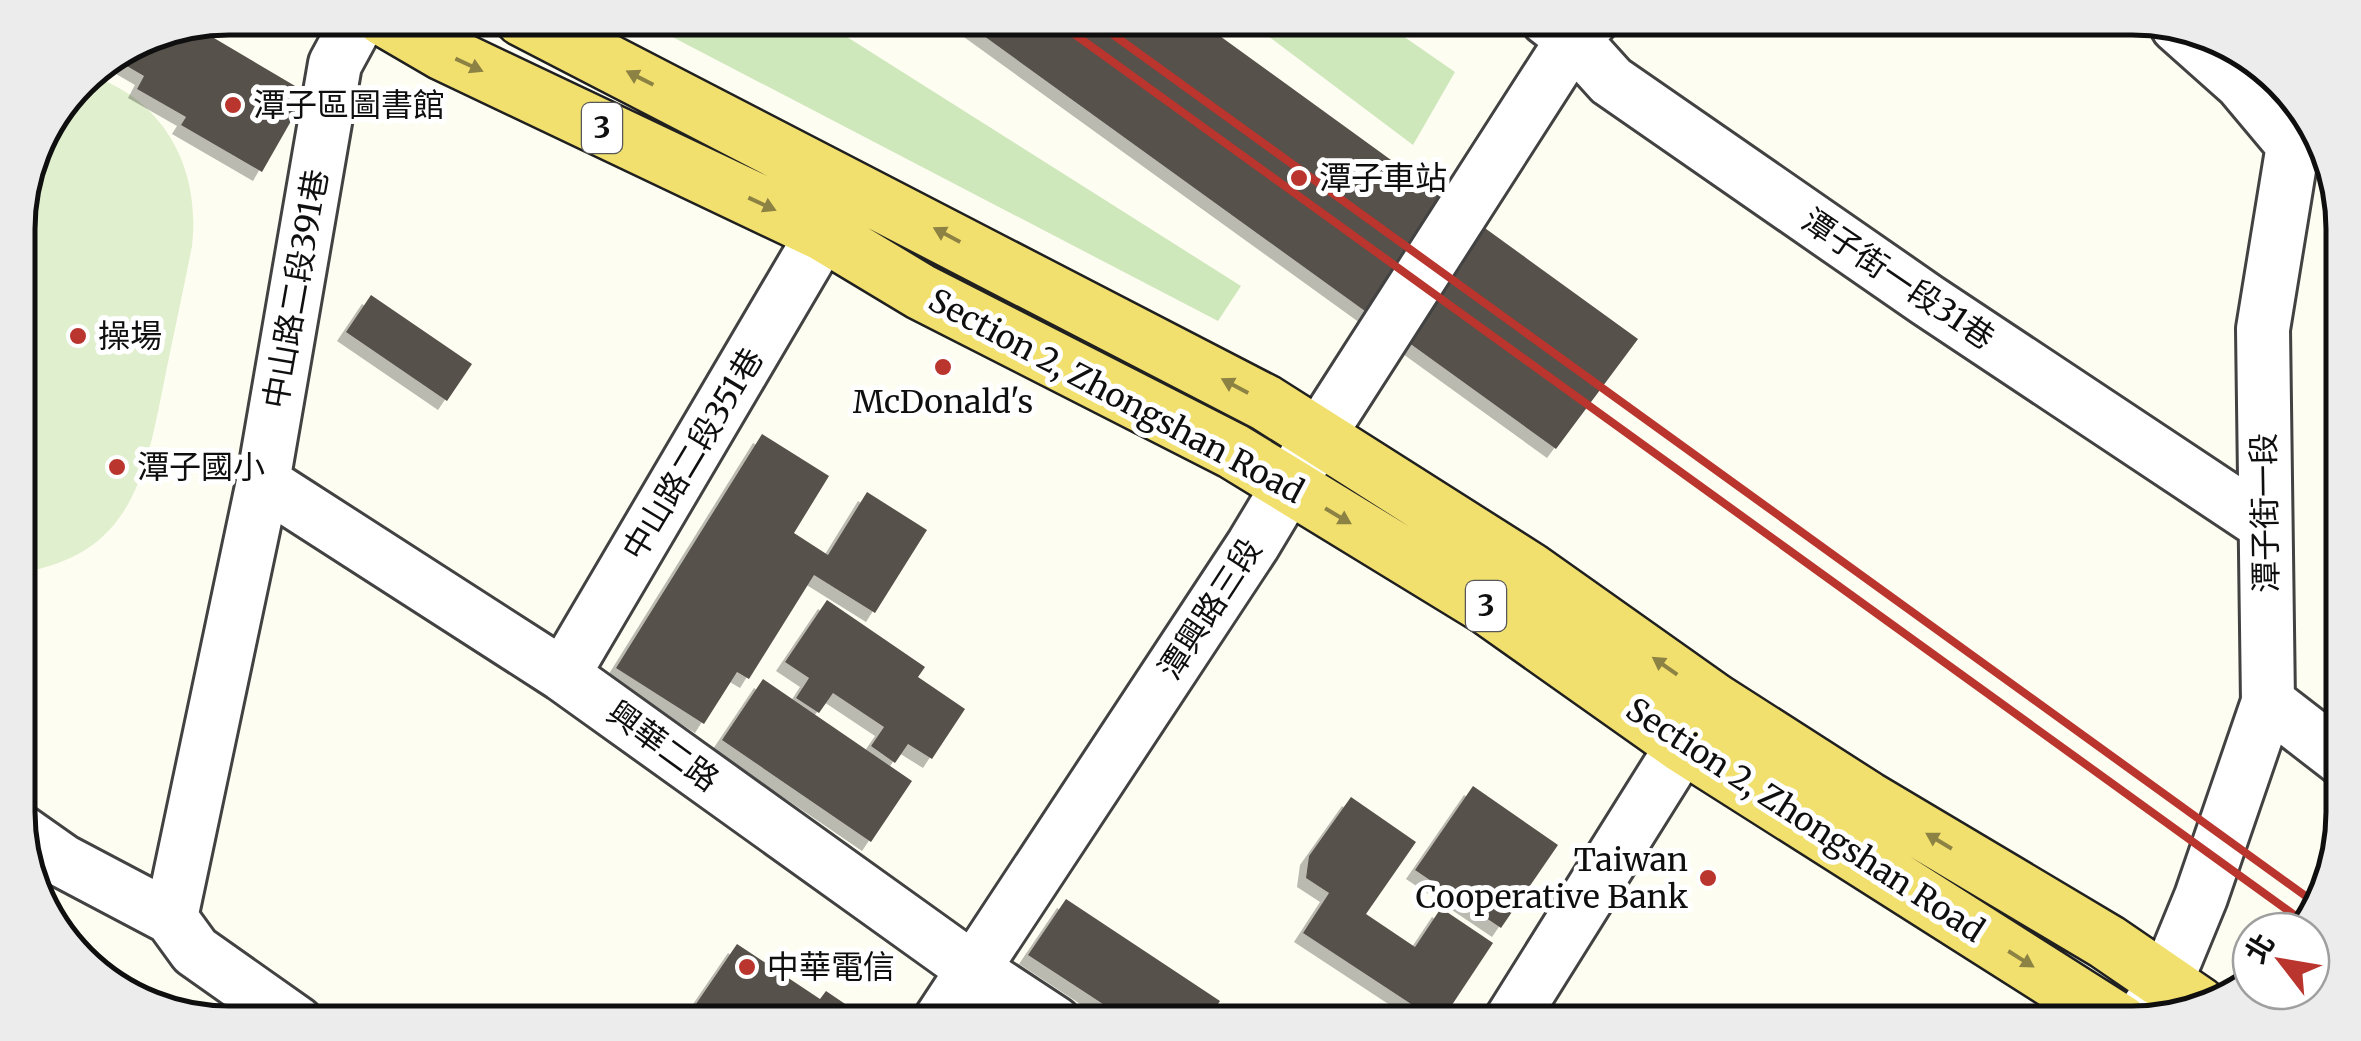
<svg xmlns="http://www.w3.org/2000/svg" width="2361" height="1041" font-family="Merriweather,'Noto Sans TC',serif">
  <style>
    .green { fill: #cee8bc }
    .pitch { fill: #e0efcd }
    .building { fill: #57514c; filter: url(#shadow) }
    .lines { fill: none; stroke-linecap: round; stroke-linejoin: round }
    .minor-casing { stroke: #424242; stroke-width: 58 }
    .major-casing { stroke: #202020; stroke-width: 60 }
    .minor { stroke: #fff; stroke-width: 52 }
    .major { stroke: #f2e06e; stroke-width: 55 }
    .rail { stroke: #b9352d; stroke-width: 8 }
    .oneway { fill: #8c8243 }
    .poi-dot { fill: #b9352d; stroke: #fff; stroke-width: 4 }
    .labels { text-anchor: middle; stroke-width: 10; stroke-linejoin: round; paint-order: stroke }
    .shield { fill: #fff; stroke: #575757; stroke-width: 2.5 }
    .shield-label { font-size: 30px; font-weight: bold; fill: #0f0f0f }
    .poi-label { font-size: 32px; fill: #0f0f0f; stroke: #fff; text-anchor: start }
    .street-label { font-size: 32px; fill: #0f0f0f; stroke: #fff }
    .rim { fill: none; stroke: #0f0f0f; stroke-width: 5 }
  </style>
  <defs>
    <filter id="shadow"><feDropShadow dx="-9" dy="9" stdDeviation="0" flood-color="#0004"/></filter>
  </defs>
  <rect width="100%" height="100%" fill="#fefdf1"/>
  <!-- green -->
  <path class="green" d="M636,18H817L1241,286L1218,321Z
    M1244,18H1377L1455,72L1413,145Z"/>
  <!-- pitch -->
  <path class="pitch" d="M86,74C165,98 201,169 192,246C183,292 173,337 164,382C145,477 132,555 19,573L18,215L40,135Z"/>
  <!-- building -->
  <path class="building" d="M959,18H1195L1638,339L1556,449Z
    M192,25L307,93L262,172L181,125L186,117L137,89L144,76L113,58L149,33Z
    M371,295L472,364L447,401L346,332Z
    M762,434L829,476L794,533L828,555L867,492L927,530L875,613L814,575L749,679L737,672L704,724L616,668Z
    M827,600L925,667L918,677L965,709L932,759L908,744L895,763L871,746L884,727L833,693L819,713L796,698L809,678L785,662Z
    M763,679L912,781L871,842L722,740Z
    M1473,786L1558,845L1501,928L1415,870Z
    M1351,797L1416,842L1366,914L1415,947L1441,908L1493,943L1440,1023L1303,933L1329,893L1306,878L1309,856Z
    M1066,899L1220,1001L1205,1023H1132L1028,955Z
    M737,944L820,999L826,991L860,1014L854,1023H683Z"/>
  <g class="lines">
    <defs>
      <path id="minor" d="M1547,19L1573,39L1611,81L1927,300L2264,524
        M263,482L563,675L973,969L1055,1023
        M563,675L823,233
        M2268,702L2343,760
        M19,830L63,861L171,918L195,951L297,1023
        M171,918L263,482L335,64L360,18
        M938,1023L1253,545L1319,435L1573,39L1593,18
        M1509,1023L1683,745
        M2138,1023L2166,982L2201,897L2268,702L2263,329L2293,145L2241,83L2177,26"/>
      <path id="major" d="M384,18L444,53L823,233L921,292L1233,451L1488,607L1683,745L2121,1023
        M522,18L1266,403L1529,570L1714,701L1867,799L2107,942L2199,1005"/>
    </defs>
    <!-- minor casing -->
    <use href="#minor" class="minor-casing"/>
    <!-- major casing -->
    <use href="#major" class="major-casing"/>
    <!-- minor -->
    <use href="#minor" class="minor"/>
    <!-- major -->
    <use href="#major" class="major"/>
    <!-- rail -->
    <path class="rail" d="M1052,18L2304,922
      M1090,18L2318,905"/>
  </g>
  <!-- one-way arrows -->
  <defs><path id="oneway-solid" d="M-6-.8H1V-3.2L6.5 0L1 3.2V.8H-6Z" transform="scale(2.5)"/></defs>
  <g class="oneway">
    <use href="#oneway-solid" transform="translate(469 65) rotate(25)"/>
    <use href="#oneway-solid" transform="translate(640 78) rotate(-153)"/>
    <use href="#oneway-solid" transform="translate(762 204) rotate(25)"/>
    <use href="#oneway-solid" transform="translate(947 235) rotate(-152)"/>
    <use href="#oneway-solid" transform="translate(1235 386) rotate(-152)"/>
    <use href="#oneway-solid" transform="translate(1338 516) rotate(31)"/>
    <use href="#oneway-solid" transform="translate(1665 666) rotate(-145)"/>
    <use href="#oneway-solid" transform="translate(1939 841) rotate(-149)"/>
    <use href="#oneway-solid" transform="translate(2021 959) rotate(32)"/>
  </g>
  <!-- markers -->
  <g class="poi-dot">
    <circle cx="233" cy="105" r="10"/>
    <circle cx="1299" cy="178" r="10"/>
    <circle cx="78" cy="336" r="10"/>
    <circle cx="943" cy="367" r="10"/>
    <circle cx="117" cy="467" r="10"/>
    <circle cx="1708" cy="878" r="10"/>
    <circle cx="747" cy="967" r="10"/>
  </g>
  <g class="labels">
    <!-- shield labels -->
    <g class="shield">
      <rect x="582" y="103" width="40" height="50" rx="8"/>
      <rect x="1466" y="581" width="40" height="50" rx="8"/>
    </g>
    <g class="shield-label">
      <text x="602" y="138">3</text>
      <text x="1486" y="616">3</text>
    </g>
    <!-- poi labels -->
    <g class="poi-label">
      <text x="253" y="116">潭子區圖書館</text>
      <text x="1319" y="189">潭子車站</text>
      <text x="98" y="347">操場</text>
      <text x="943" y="413" text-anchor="middle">McDonald's</text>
      <text x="137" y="478">潭子國小</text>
      <text x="1688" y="871" text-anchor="end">Taiwan<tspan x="1688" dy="37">Cooperative Bank</tspan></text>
      <text x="767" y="978">中華電信</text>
    </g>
    <!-- street labels -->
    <g class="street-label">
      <text transform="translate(1898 279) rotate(34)" y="11">潭子街一段31巷</text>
      <text transform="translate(296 289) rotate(-80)" y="11">中山路二段391巷</text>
      <text transform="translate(1116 396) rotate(28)" y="11">Section 2, Zhongshan Road</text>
      <text transform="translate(693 454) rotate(-59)" y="11">中山路二段351巷</text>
      <text transform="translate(2265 513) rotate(-91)" y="11">潭子街一段</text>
      <text transform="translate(1210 609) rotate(-57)" y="11">潭興路三段</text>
      <text transform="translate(663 746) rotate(36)" y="11">興華二路</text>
      <text transform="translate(1805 820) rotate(33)" y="11">Section 2, Zhongshan Road</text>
    </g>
  </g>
  <!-- crop -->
  <path d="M0 0H2361V1041H0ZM229 35H2132A194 194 0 0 1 2326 229V812A194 194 0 0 1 2132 1006H229A194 194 0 0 1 35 812V229A194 194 0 0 1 229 35Z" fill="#ececec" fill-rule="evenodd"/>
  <path class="rim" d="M229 35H2132A194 194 0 0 1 2326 229V812A194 194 0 0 1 2132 1006H229A194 194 0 0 1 35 812V229A194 194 0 0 1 229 35Z"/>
  <!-- north arrow -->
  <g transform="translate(2281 961) rotate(301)"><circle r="48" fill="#ffffff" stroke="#9f9f9f" stroke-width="2.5"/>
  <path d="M0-8L18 38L0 25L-18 38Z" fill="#b9352d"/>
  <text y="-15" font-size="28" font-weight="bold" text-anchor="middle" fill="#0f0f0f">北</text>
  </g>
</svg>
